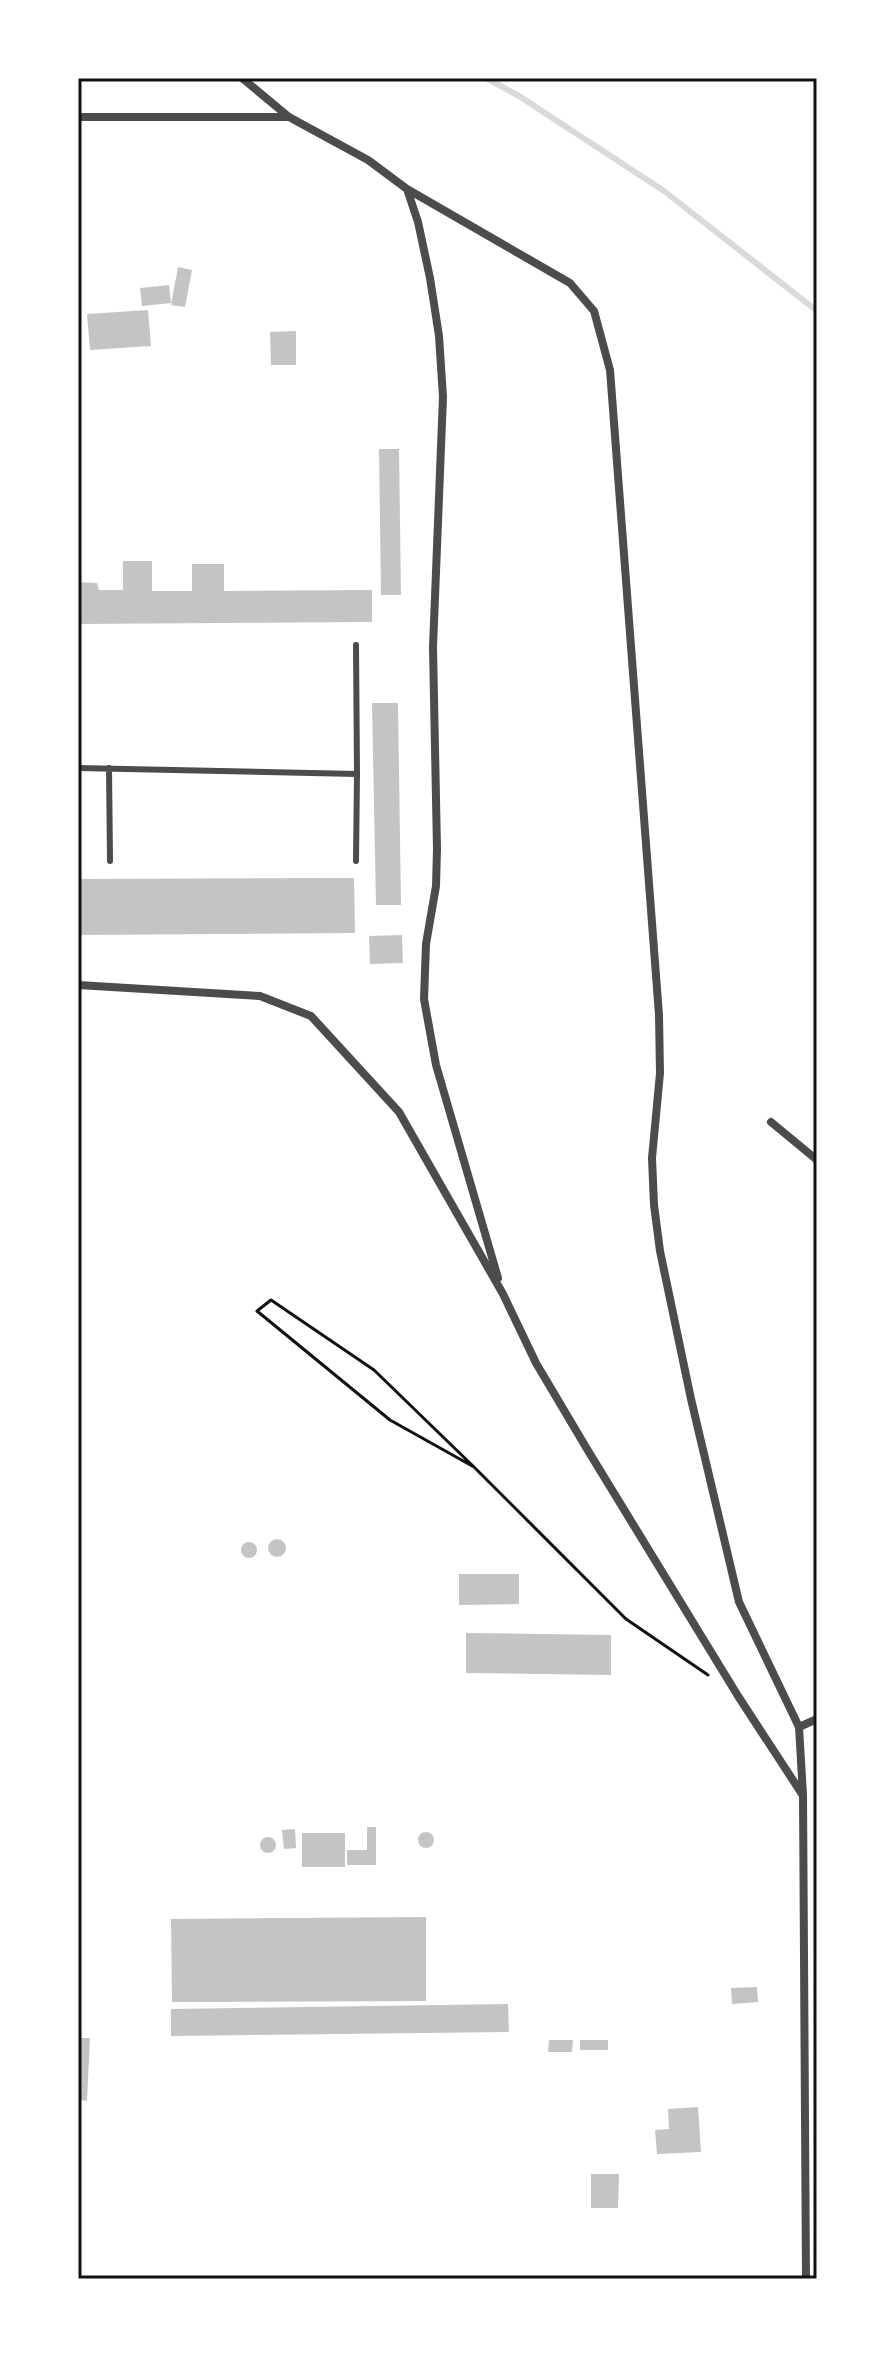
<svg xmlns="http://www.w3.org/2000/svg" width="895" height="2357" font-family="'Source Sans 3',sans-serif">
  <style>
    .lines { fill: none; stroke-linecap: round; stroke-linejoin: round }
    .stream { stroke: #d9d9d9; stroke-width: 6 }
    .building { fill: #c4c4c4 }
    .path { stroke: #111; stroke-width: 3 }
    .service { stroke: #4c4c4c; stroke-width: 6 }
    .minor { stroke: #4c4c4c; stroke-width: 8 }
    .neatline { fill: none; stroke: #111; stroke-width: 3 }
  </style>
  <rect width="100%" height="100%" fill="#fff"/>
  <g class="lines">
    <!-- stream -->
    <path class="stream" d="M486,78L519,96L664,191L817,311"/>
  </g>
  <!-- building -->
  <path class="building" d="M178,267L192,270L185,307L171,305Z
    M169,285L171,303L142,306L140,288Z
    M148,310L151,346L90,350L87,314Z
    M296,331V365H271L270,332Z
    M379,449H399L401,595H381Z
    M123,561H152V591H192V564H224V591L372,590V622L78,624V582L97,583L99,590H123Z
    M372,703H398L401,905H376Z
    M354,878L355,933L78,935V879Z
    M402,935L403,963L370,964L369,936Z
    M268 1548a9 9 0 1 1 18 0a9 9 0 1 1-18 0Z
    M241 1550a8 8 0 1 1 16 0a8 8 0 1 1-16 0Z
    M459,1574H519V1604L459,1605Z
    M466,1633L611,1635V1675L466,1673Z
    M367,1827H376V1865H347V1850H367Z
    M295,1829L296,1848L284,1849L282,1830Z
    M418 1840a8 8 0 1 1 16 0a8 8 0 1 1-16 0Z
    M302,1833H345V1867H302Z
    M260 1845a8 8 0 1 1 16 0a8 8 0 1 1-16 0Z
    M426,1917V2001L172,2002L171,1919Z
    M757,1987L758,2002L732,2004L731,1988Z
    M508,2004L509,2032L171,2036V2009Z
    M78,2038H90L87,2101L78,2100Z
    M549,2040H573L572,2052H548Z
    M580,2040H608V2050H580Z
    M698,2107L701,2152L657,2154L655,2130L669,2129L668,2109Z
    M591,2174H619L618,2208H591Z"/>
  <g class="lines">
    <!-- path -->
    <path class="path" d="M474,1467L374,1370L271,1300L257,1311L390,1420L474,1467L626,1619L708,1675"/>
    <!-- service -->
    <path class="service" d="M356,645L357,774
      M78,768L357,774L356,861
      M109,768L110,861"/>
    <!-- minor -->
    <path class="minor" d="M242,78L289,117L368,160L407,189L570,283L594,311L610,370L659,1015L660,1073L652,1158L654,1205L660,1251L691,1399L739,1602L799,1727L803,1795L806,2279
      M78,117H289
      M407,189L418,222L430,278L439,336L443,397L433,647L437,849L436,886L426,944L424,999L436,1065L498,1278
      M78,985L260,996L311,1016L399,1112L503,1294L536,1363L587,1449L738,1696L802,1794
      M771,1122L817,1160
      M799,1727L817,1719"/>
  </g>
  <!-- border -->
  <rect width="895" height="2357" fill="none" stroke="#ffffff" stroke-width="160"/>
  <rect x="80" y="80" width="735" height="2197" class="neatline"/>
</svg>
